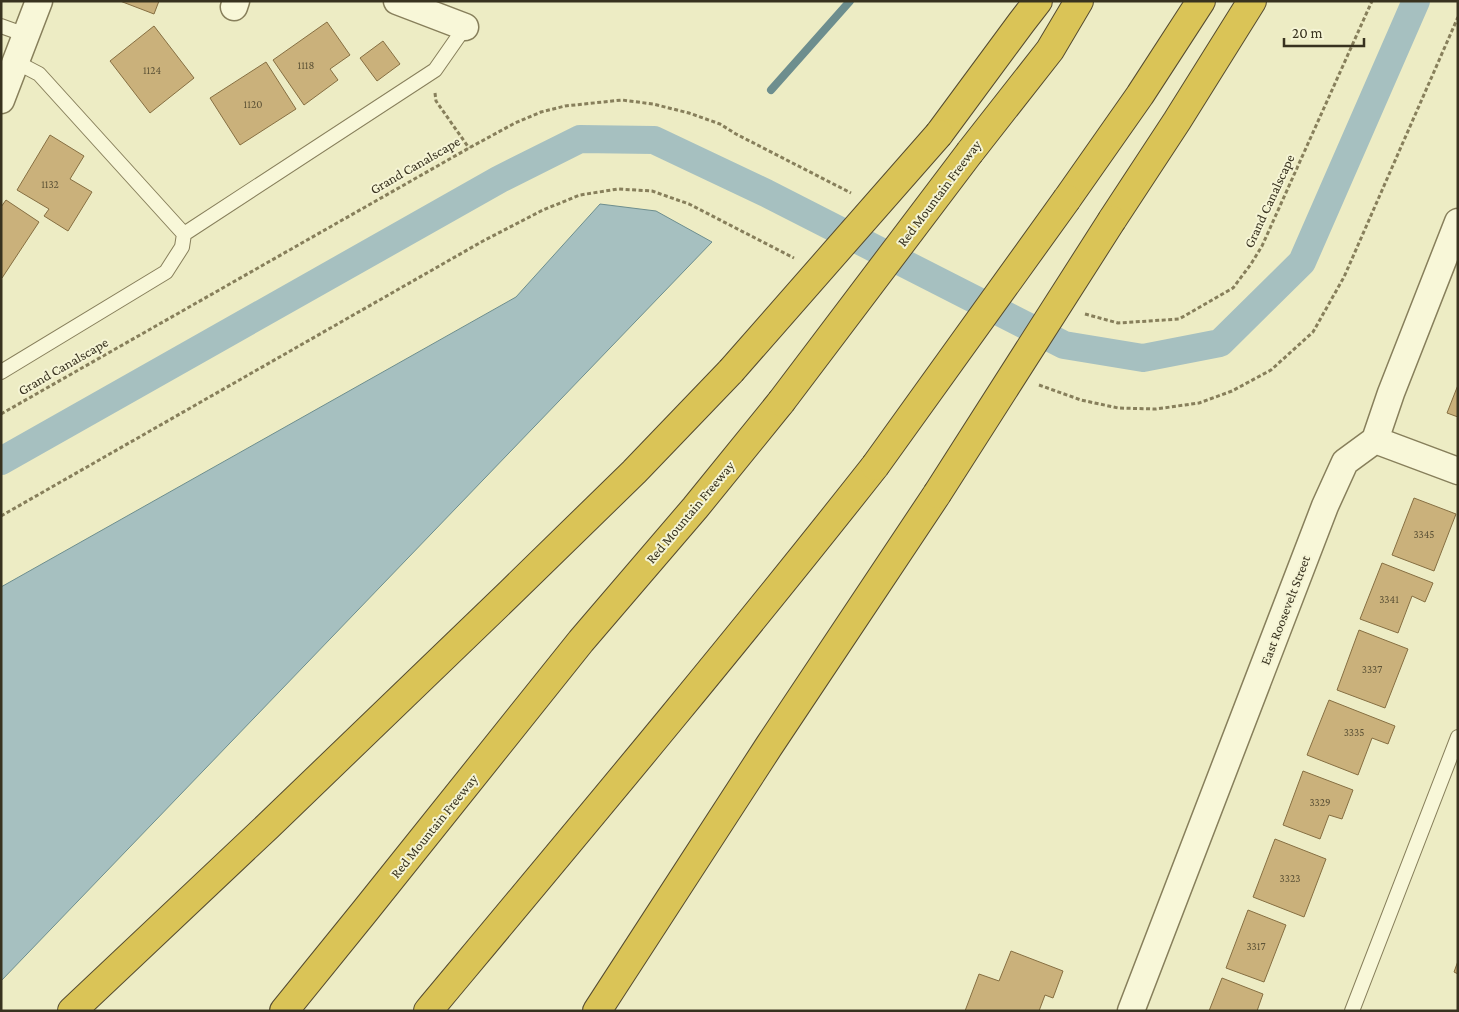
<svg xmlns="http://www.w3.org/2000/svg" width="1459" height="1012" font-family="'Crimson Pro',serif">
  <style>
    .water { fill: #a6c0c0; stroke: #6d8e8e }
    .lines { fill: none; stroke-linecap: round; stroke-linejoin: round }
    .stream { stroke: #6d8e8e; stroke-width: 8 }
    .canal { stroke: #a6c0c0; stroke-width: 28 }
    .building { fill: #cab17b; stroke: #866f42 }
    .lane-casing { stroke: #877f5b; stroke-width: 16 }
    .street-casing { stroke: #877f5b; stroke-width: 29 }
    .highway-casing { stroke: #554b2f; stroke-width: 30 }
    .path { stroke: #877f5b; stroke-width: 3; stroke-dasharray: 4 2.5; stroke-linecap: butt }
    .lane { stroke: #f8f7d8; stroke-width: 14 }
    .street { stroke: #f8f7d8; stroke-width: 26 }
    .highway { stroke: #dac457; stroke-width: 28 }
    .highway-bridge-casing { stroke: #554b2f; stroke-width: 30; stroke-linecap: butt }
    .highway-bridge { stroke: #dac457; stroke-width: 28 }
    .labels { text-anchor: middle; stroke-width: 4; stroke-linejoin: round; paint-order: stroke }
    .number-label { font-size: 11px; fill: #5c5236 }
    .street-label { font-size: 14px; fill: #38321f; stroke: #f5f4d4 }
  </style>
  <rect width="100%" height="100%" fill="#edecc4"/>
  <!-- water -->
  <path class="water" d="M600,204L656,211L712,242L1,981V587L516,297Z"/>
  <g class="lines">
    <!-- stream -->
    <path class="stream" d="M771,90L850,1"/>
    <!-- canal -->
    <path class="canal" d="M1,461L500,179L580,139L654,140L766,193L1064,345L1143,358L1220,343L1302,262L1416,1"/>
  </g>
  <!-- building -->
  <path class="building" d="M120,1H159L154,14Z
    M327,22L350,55L330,69L338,80L304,105L273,60Z
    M154,26L194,78L150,113L110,61Z
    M383,41L400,64L377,81L360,58Z
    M266,62L296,109L240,145L210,98Z
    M50,135L84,156L70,179L92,192L68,231L44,216L49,209L17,190Z
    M6,200L39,222L2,278L1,277V207Z
    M1458,385V417L1447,413Z
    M1414,498L1456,514L1434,571L1392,555Z
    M1382,563L1433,583L1425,602L1412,596L1398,633L1360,619Z
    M1359,630L1408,649L1385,708L1337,690Z
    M1329,700L1395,726L1388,744L1372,738L1358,775L1307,755Z
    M1303,771L1353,790L1342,819L1329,815L1320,839L1283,825Z
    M1275,839L1326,859L1304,917L1253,897Z
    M1248,910L1286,925L1264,982L1226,968Z
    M1011,951L1063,971L1053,998L1045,995L1039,1011H965L979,974L999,981Z
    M1458,961V974L1454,972Z
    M1222,978L1263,994L1257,1011H1209Z"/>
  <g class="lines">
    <defs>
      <path id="lane" d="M1,26L26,35
        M16,62L39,74L184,234
        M1,372L166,272L182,247L184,234L435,70L465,27
        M1352,1011L1458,737"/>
      <path id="street" d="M397,1L465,27
        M234,7L236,1
        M1,100L39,1
        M1375,440L1458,471
        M1131,1011L1325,506L1345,462L1375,440L1391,393L1458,222"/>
      <path id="highway" d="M939,134L1021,23L1038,1
        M970,152L1050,50L1079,1
        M1067,199L1140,95L1201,1
        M1112,220L1177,121L1252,1
        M72,1011L268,826L511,592L634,472L731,371
        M284,1011L365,911L581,641L695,508L781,402
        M428,1011C579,830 730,650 875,466
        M597,1011L769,746L937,494"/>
    </defs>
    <!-- lane casing -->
    <use href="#lane" class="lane-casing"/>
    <!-- street casing -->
    <use href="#street" class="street-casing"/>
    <!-- highway casing -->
    <use href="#highway" class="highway-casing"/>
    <!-- path -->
    <path class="path" d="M435,93L436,101L469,148
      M1085,314L1118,323L1179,319L1233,288L1251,264L1262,246L1372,1
      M1039,385L1081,400L1118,408L1156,409L1199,403L1232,391L1271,370L1313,332L1344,277L1458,17
      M1,414L469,148L515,123L541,112L565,106L622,100L653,104L689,113L720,124L736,134L851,193
      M1,516L483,241L543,210L580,195L618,189L652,191L689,204L794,258"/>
    <!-- lane -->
    <use href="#lane" class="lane"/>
    <!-- street -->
    <use href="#street" class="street"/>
    <!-- highway -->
    <use href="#highway" class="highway"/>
    <defs>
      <path id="highway-bridge" d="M731,371L939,134
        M781,402L970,152
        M875,466L1067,199
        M937,494L1112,220"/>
    </defs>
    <!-- highway-bridge casing -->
    <use href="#highway-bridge" class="highway-bridge-casing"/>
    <!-- highway-bridge -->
    <use href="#highway-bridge" class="highway-bridge"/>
  </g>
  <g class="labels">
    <!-- number labels -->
    <g class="number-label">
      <text x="306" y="69">1118</text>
      <text x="152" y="74">1124</text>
      <text x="253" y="108">1120</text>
      <text x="50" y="188">1132</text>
      <text x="1424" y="538">3345</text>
      <text x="1389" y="603">3341</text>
      <text x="1372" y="673">3337</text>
      <text x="1354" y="736">3335</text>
      <text x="1320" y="806">3329</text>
      <text x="1290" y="882">3323</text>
      <text x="1256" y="950">3317</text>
    </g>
    <!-- street labels -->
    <g class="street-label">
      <text transform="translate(415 165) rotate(-30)" y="5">Grand Canalscape</text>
      <text transform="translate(939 193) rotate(-53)" y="5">Red Mountain Freeway</text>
      <text transform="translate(1269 201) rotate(-65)" y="5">Grand Canalscape</text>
      <text transform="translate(63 366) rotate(-30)" y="5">Grand Canalscape</text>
      <text transform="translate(690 512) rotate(-50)" y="5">Red Mountain Freeway</text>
      <text transform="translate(1285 610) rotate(-69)" y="5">East Roosevelt Street</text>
      <text transform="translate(434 826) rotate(-51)" y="5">Red Mountain Freeway</text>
    </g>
  </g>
  <!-- border -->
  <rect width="1459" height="1012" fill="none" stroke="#38321f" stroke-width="5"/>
  <!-- scale -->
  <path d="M1284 38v8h80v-8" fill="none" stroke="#38321f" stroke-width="2.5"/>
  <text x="1292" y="38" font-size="15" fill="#38321f" stroke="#f5f4d4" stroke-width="4" paint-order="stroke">20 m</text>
</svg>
